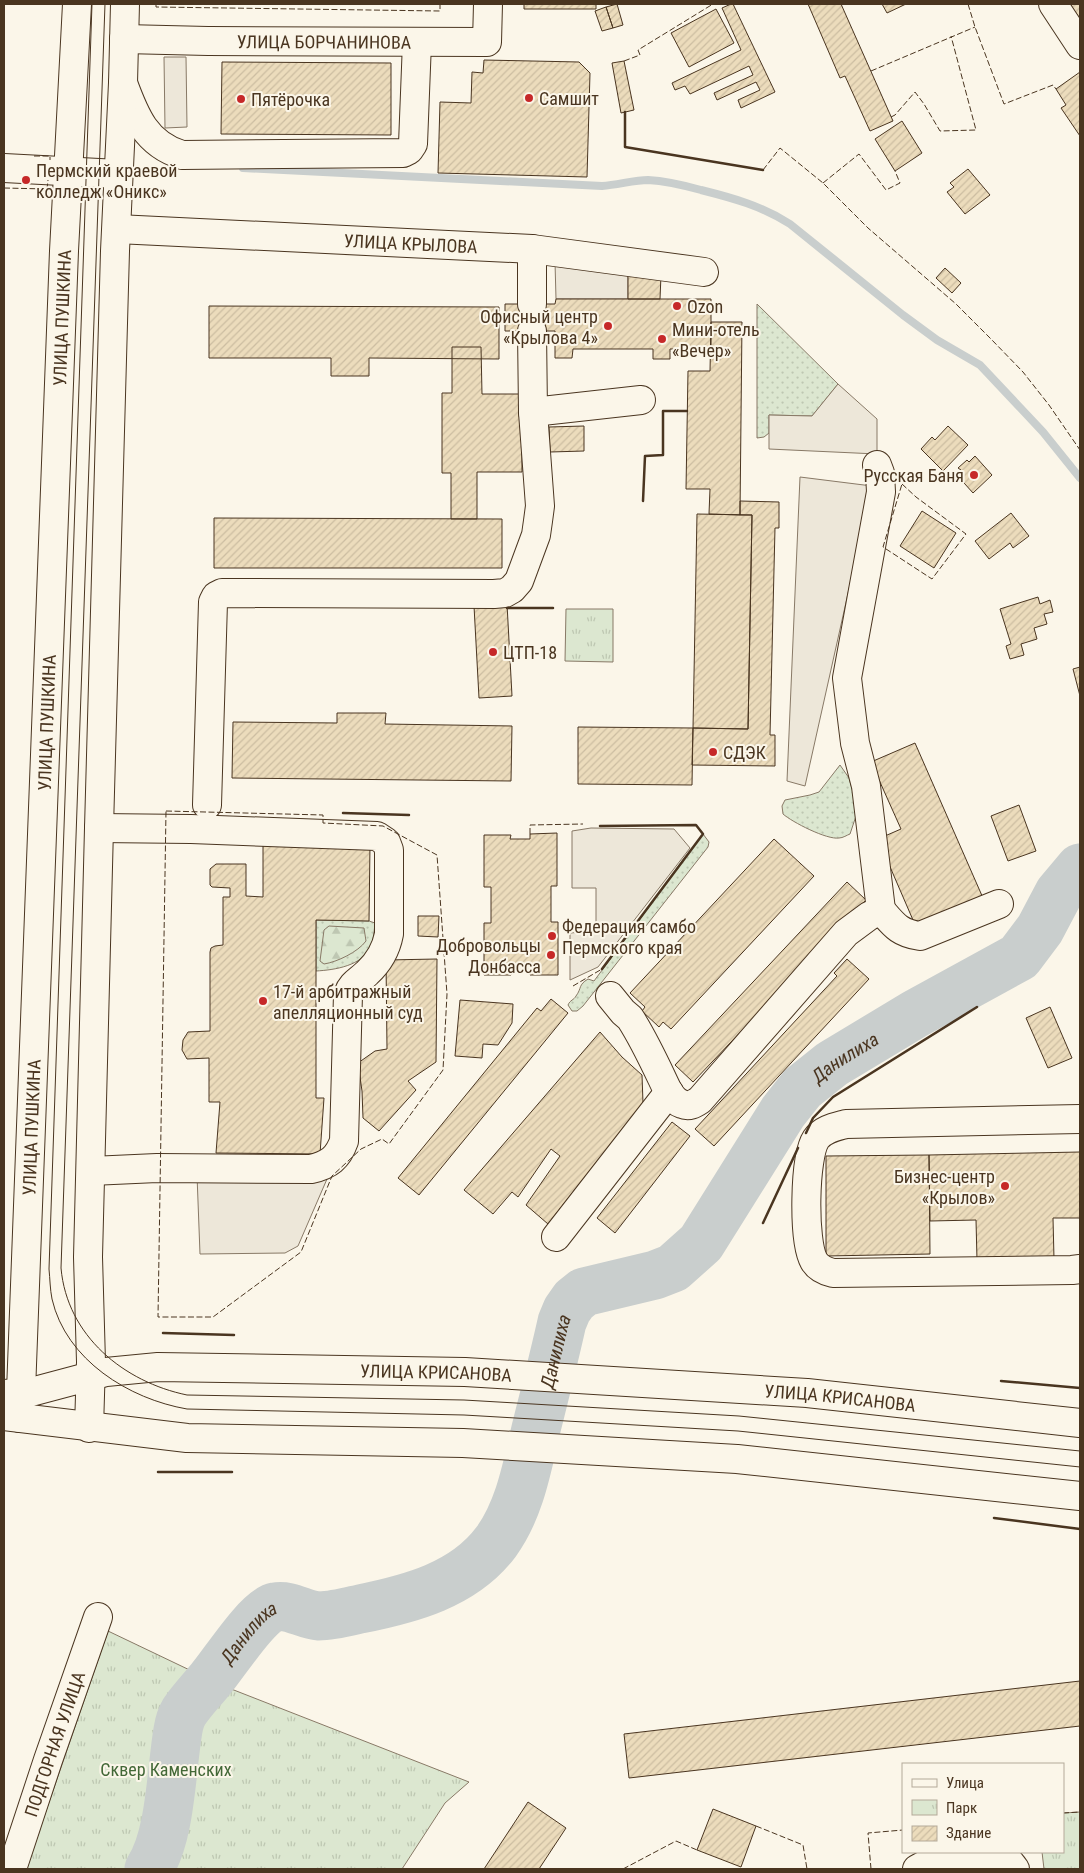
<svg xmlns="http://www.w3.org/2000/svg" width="1084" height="1873" font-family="'Roboto Condensed',sans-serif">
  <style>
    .grass { fill: url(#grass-dots); stroke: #887966 }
    .forest { fill: url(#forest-firs); stroke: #887966 }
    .park { fill: url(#park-tufts); stroke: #887966 }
    .parking { fill: #ede7d9; stroke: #887966 }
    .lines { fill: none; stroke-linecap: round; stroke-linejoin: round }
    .stream { stroke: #c9cecd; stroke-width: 8 }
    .river { stroke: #c9cecd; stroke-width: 49 }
    .building { fill: url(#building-hatch); stroke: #4a3520 }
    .minor-casing { stroke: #4a3520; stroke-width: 30 }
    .major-casing { stroke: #4a3520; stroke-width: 30 }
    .minor { stroke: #fbf6e9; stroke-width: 28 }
    .major { stroke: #fbf6e9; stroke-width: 28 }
    .tram { stroke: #4a3520; stroke-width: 1 }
    .fence { stroke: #4a3520; stroke-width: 1; stroke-dasharray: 6 2.5; stroke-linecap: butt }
    .wall { stroke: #4a3520; stroke-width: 2.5 }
    .poi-dot { fill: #c62828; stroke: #fbf6e9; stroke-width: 2 }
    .labels { text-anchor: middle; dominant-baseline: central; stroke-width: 4; stroke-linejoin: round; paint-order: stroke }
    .street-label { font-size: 18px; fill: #4a3520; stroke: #fbf6e9 }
    .poi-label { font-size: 18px; fill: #4a3520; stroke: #fbf6e9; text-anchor: start }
    .park-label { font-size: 18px; fill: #436837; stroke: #fbf6e9 }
    .water-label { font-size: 19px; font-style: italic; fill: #4a3520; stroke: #fbf6e9 }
  </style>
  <defs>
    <pattern id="grass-dots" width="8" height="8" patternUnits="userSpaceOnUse" patternTransform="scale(1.25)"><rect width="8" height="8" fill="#dce7d0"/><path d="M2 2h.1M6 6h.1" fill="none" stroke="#bec7b2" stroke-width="1.8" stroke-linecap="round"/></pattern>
    <pattern id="forest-firs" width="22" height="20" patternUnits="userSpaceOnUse" patternTransform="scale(1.25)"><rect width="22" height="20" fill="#dce7d0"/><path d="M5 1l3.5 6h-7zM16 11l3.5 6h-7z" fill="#bec7b2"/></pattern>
    <pattern id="park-tufts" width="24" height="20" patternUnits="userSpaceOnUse" patternTransform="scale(1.25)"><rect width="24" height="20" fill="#dce7d0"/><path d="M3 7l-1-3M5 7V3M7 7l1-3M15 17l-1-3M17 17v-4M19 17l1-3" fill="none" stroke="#bec7b2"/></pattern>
    <pattern id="building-hatch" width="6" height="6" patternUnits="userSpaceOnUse" patternTransform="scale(1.25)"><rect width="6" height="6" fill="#ecdcbc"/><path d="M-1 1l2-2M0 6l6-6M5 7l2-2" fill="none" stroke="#ccbda1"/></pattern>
  </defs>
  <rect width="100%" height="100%" fill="#fbf6e9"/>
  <path class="grass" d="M757 304 838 384 812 416 769 415V433L764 437 757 438Z
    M840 765 849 778 858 810 850 834C847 835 843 838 839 838 827 840 792 822 783 814L782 806 785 800 810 795 819 792Z
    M703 834 709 842 708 847 583 1006 577 1011H572L568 1005C570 1000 574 1000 576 996 582 988 578 985 588 979L594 981Z
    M316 920 369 921 375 923C374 931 374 939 371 946 363 966 334 970 316 971Z"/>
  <path class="forest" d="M329 926 364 928 366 941C358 952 337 962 324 964L320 961 324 930Z"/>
  <path class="park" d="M566 609H613V662L565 661Z
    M108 1631 221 1685 469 1782 445 1803 402 1869H26Z
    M1080 1812V1869H1044L1042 1852H1063V1813Z"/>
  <path class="parking" d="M164 57H186L187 127 165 128Z
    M555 262 628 267V299H556Z
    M838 384 877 419V454L769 449V415L812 416Z
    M800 477 872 486 805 786 787 781Z
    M591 828 674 829 690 848 598 967 570 980V933L596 931V888H572V831Z
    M197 1175 327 1179 298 1246 285 1253 200 1254Z"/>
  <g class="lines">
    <path class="stream" d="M243 168 602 186C618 185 634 180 648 180 666 181 683 185 701 190 733 198 762 206 790 224L903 315 937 340 980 365 1043 432 1080 478"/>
    <path class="river" id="s1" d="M149 1869C171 1835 171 1771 178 1730 179 1724 181 1717 184 1712 192 1700 201 1691 210 1680 223 1665 258 1610 275 1607 290 1604 304 1615 319 1616 332 1616 347 1612 360 1609 410 1599 464 1585 496 1542 520 1509 527 1467 536 1429 545 1393 554 1358 562 1322L567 1310 574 1300 584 1292 655 1275 673 1268 701 1243 783 1112 802 1088 832 1064 915 1014 1019 957 1040 929 1059 893 1080 868"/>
  </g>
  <path class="building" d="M524 4H596V9H524Z
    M617 4 623 25 613 28 606 7Z
    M731 4H733L775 92 741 108 738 100 760 90 756 82 717 100 714 93 753 75 749 66 690 94 685 86 675 90 672 83 741 50 722 8Z
    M808 4H841L893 121 870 131 845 76 840 78Z
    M882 4H906L887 13Z
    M1070 4H1080V19Z
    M606 7 613 28 602 31 595 11Z
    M716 9 734 43 689 67 671 33Z
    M484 60 579 62 590 73 587 177 438 173 440 102 471 103 472 72 483 73Z
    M624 61 634 110 621 113 612 63Z
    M222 62 391 63V135L221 134Z
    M1080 72V136L1061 108 1066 105 1056 89Z
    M902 121 922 153 895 171 875 139Z
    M968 169 990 195 965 214 947 192 954 187 950 183Z
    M945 268 961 283 952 293 936 278Z
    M628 275H661L660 299H628Z
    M556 299H711V349H670V359H653V349H573L572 358H555V331H505V304H555Z
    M209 306 499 307V359L369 358V376H331V358H209Z
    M711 322H742L740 515 709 514 710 489H686L688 371H710Z
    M452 347H481L482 394H522V472H477V519H451V473H442V393H452Z
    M584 426V451L550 452 549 427Z
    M948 426 968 445 943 471 921 449 932 437 935 440Z
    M975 456 992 475 973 493 956 474 961 470 958 468 967 460 969 462Z
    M740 501 779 502V528H775L770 735H775V766L692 765 693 728 748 729 752 515H740Z
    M922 511 956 533 934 568 900 546Z
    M1011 513 1029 536 1013 548 1010 543 989 559 975 541Z
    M697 514 752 515 748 729 693 728Z
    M214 518 502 519V568H214Z
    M1038 597 1040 604 1050 600 1053 612 1044 614 1047 624 1034 628 1037 639 1021 644 1024 655 1010 659 1006 646 1011 644 1000 609Z
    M507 604 512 696 479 698 474 606Z
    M1080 667V696L1073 669Z
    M337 713H386L385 724 512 726 511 781 232 778 233 722 337 723Z
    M578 727 693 728 692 785 578 784Z
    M915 743 983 898 916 927 878 839 901 829 871 762Z
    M1019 805 1036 851 1008 861 991 816Z
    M557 833V886H551V922H558V975H530V970H511V975H484V923H491V887H484V835H511L510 839H530V834Z
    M774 839 814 876 671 1029 663 1022 659 1027 642 1011 645 1007 630 993Z
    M263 845H370L369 921 316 920V1098H324L320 1154 216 1153 220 1102H209V1058L187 1059 182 1050 183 1040 188 1032 210 1031V952L211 948 215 946 223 945V897H230V888L212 887 210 885V869L216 864H246V896L263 897Z
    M847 882 866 900 693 1082 675 1065Z
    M418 916H439L438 937 418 936Z
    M437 959 436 1062 408 1081 416 1090 379 1131 363 1118 362 1091 358 1063 375 1051 387 1049 386 960Z
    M847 959 869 979 714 1146 695 1129 837 976 834 973Z
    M551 999 568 1013 419 1195 398 1178 537 1008 541 1011Z
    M460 1000 513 1004 512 1023 498 1045 483 1044 482 1058 455 1056Z
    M1050 1007 1072 1058 1048 1068 1026 1018Z
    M600 1032 622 1057 642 1075 643 1103 548 1224 526 1205 560 1156 551 1149 518 1197 512 1192 493 1214 464 1190Z
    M672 1122 690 1136 615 1233 597 1218Z
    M1080 1152V1218H1053L1054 1259 977 1260 976 1220 930 1221 929 1155Z
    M929 1155 930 1254 826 1256V1156Z
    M1080 1681V1726L629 1778 624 1734Z
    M528 1802 566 1828 539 1869H484Z
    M713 1809 756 1826 741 1867 697 1850Z"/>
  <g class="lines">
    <g class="minor-casing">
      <g id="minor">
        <path d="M1053 4 1080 45"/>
        <path id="s2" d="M124 39 208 41 487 42 488 4"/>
        <path d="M123 83C135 116 146 144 182 155L403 153 409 150 413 144 417 42"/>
        <path d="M4 168 118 174"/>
        <path id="s3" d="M117 229 532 249 704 272"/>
        <path d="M532 249V304"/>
        <path d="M533 412 641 400"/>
        <path d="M207 805 213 602 216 596 222 593 494 594 505 593 512 589 519 581 536 535 538 521 540 506 533 412 532 331"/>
        <path d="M881 910C894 925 899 933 920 936L999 904"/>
        <path d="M610 996 623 1012 630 1018C645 1041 656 1066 668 1091 671 1096 676 1102 682 1104 689 1107 694 1104 700 1100L846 933 869 916 881 910 866 786 855 743 847 678 881 492 880 473 877 465"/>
        <path d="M1080 1119 846 1124C835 1127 823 1129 816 1139 804 1157 803 1242 814 1261 818 1268 825 1271 833 1273L1072 1270 1080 1269"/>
        <path d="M91 1171 157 1168 311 1169C329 1165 338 1158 344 1141L348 994C352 983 359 981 367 973 379 962 386 950 389 934V850L386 842 377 836 191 829 99 828"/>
        <path d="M556 1237 669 1092"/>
        <path id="s4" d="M12 1869 48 1760 98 1617"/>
        <path d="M917 1869 928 1863 993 1854C1004 1856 1009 1860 1015 1869"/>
      </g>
    </g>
    <g class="major-casing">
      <g id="major">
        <path id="s5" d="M4 1394 31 1392 106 1372 158 1367 465 1372 807 1393 1080 1423"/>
        <path d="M4 1416 187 1438 463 1443 737 1459 1080 1496"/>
        <path id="s6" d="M20 1418 64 251 77 4"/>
        <path d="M89 1428 91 1362 88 1257 99 828 115 251 123 83 125 4"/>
      </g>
    </g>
    <use href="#minor" class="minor"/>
    <use href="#major" class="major"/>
    <path class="tram" d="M92 4 49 1269C50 1279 50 1289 52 1299 66 1360 129 1399 187 1409L464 1415 738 1431 1080 1467
      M105 4 61 1268C67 1336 124 1382 187 1395L464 1400 739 1416 1080 1451"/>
    <path class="fence" d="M156 4V7L440 11V4
      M968 4 975 27 1004 104 1053 85 1056 89
      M624 61 640 55 638 50 713 4
      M871 71 975 27
      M891 117 895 115 915 92 924 104 940 131 976 130 951 36
      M34 156H50V160
      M763 170 780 148 823 183 868 228 956 304 991 339 1023 372 1049 405 1080 450
      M823 183 859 154 886 190 900 183 895 171
      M4 188 47 189 48 180
      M902 484 916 497 966 534 932 579 883 547Z
      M166 811 323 815V823L383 826 437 855 447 994 443 1070 389 1144 382 1139 361 1149 332 1176 301 1252 213 1317H158Z
      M530 834V825L583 824
      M573 986 602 969 703 834 696 825 600 826
      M1063 1813 1080 1812
      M756 1826 803 1845 807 1869
      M623 1869 676 1841 697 1850 698 1848
      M871 1869 868 1833 903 1830"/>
    <path class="wall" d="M625 112V147L763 170
      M643 501 645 456 663 455V411H687
      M507 608H553
      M343 813 409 815
      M600 826 696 825 703 834 602 969
      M806 1133 813 1118 833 1097 977 1007
      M763 1223 798 1148
      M163 1333 234 1335
      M1001 1381 1080 1388
      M158 1472H232
      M994 1518 1080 1529"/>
  </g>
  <g class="poi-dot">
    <circle cx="529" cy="98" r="5"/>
    <circle cx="241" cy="99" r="5"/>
    <circle cx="26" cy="180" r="5"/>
    <circle cx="677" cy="306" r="5"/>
    <circle cx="608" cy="326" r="5"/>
    <circle cx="662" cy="339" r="5"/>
    <circle cx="974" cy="475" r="5"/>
    <circle cx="493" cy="652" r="5"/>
    <circle cx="713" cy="752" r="5"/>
    <circle cx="552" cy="936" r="5"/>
    <circle cx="551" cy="955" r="5"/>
    <circle cx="263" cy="1001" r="5"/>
    <circle cx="1005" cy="1186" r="5"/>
  </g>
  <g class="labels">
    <g class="street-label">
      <text stroke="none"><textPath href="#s2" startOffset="200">УЛИЦА БОРЧАНИНОВА</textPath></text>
      <text stroke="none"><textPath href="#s3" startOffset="294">УЛИЦА КРЫЛОВА</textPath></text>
      <text stroke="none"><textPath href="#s6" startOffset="1101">УЛИЦА ПУШКИНА</textPath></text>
      <text stroke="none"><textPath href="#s6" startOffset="696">УЛИЦА ПУШКИНА</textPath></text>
      <text stroke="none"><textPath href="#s6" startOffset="291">УЛИЦА ПУШКИНА</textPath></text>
      <text stroke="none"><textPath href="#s5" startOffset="435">УЛИЦА КРИСАНОВА</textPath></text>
      <text stroke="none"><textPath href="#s5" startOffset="840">УЛИЦА КРИСАНОВА</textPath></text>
      <text stroke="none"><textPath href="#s4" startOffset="132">ПОДГОРНАЯ УЛИЦА</textPath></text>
    </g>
    <g class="poi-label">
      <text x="539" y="98">Самшит</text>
      <text x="251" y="99">Пятёрочка</text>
      <text x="36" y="170">Пермский краевой<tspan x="36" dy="21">колледж «Оникс»</tspan></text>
      <text x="687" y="306">Ozon</text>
      <text x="598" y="316" text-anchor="end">Офисный центр<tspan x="598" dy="21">«Крылова 4»</tspan></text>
      <text x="672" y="329">Мини-отель<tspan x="672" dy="21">«Вечер»</tspan></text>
      <text x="964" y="475" text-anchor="end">Русская Баня</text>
      <text x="503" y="652">ЦТП-18</text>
      <text x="723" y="752">СДЭК</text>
      <text x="562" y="926">Федерация самбо<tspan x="562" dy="21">Пермского края</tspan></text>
      <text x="541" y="945" text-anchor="end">Добровольцы<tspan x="541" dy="21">Донбасса</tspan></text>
      <text x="273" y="991">17-й арбитражный<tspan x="273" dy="21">апелляционный суд</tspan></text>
      <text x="995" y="1176" text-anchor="end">Бизнес-центр<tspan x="995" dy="21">«Крылов»</tspan></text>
    </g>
    <g class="park-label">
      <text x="166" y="1769">Сквер Каменских</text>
    </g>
    <g class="water-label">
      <text stroke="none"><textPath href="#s1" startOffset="1181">Данилиха</textPath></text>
      <text stroke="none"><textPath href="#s1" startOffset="745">Данилиха</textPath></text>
      <text stroke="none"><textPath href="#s1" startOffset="265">Данилиха</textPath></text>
    </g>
  </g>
  <rect width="1084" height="1873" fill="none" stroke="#4a3520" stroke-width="10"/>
  <rect x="902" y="1763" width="162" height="90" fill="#fbf6e9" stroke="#b4a999"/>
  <rect x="912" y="1779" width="25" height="8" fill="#fbf6e9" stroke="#b4a999"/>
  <text x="946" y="1788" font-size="15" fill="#4a3520">Улица</text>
  <rect x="912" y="1800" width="25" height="15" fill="url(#park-tufts)" stroke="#b4a999"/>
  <text x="946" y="1813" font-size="15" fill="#4a3520">Парк</text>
  <rect x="912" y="1826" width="25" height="15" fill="url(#building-hatch)" stroke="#b4a999"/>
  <text x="946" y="1838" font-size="15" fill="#4a3520">Здание</text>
</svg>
